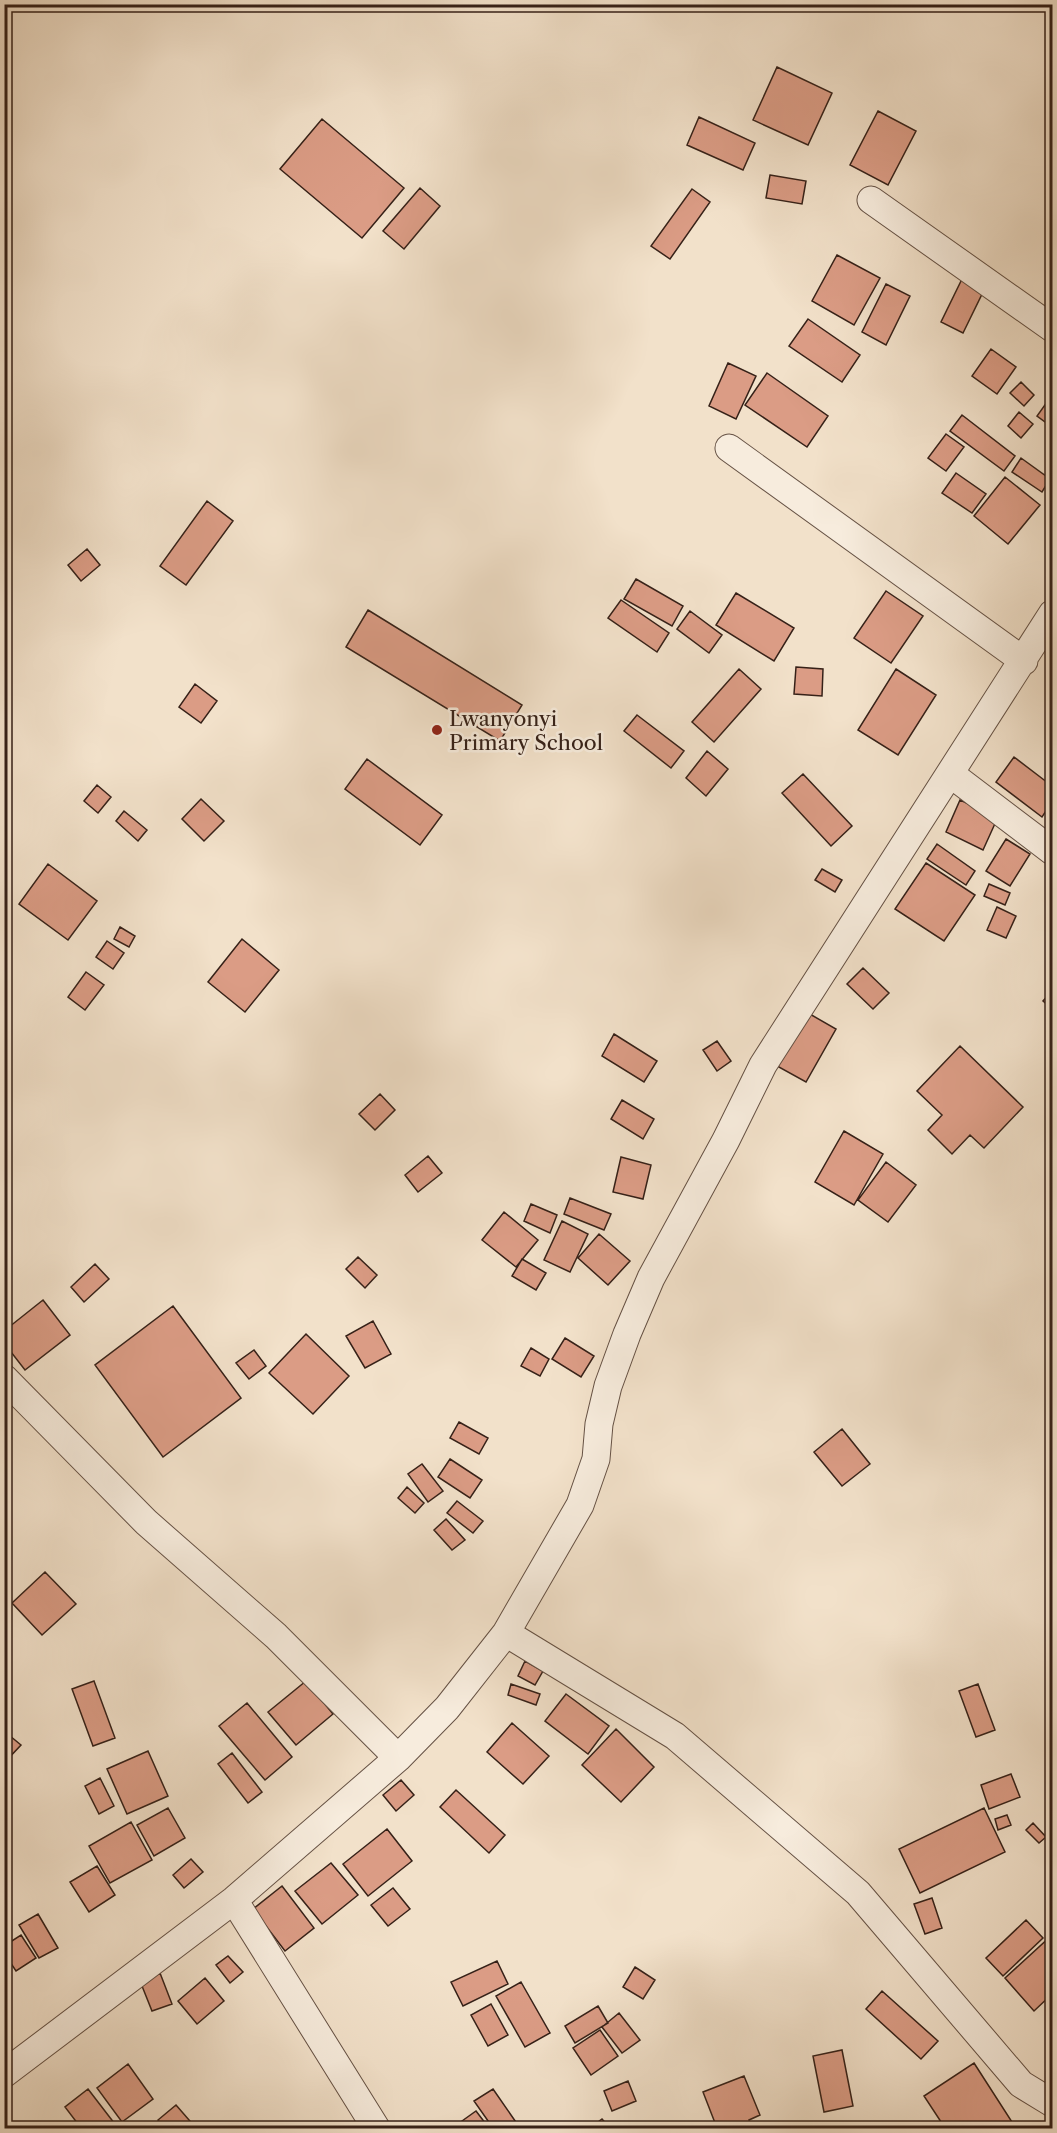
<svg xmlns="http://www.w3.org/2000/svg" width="1057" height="2133" font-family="'Libre Caslon Text',serif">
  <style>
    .building { fill: #db9c85; stroke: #362118; stroke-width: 1.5 }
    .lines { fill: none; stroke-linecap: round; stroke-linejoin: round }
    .street-casing { stroke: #655144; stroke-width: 29 }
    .street { stroke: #f7ecdd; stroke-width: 27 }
    .poi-dot { fill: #8f2418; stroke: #f7ecdd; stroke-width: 2 }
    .labels { text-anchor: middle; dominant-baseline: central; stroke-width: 5; stroke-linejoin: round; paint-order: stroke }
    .poi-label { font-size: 21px; fill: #362118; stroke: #f7ecdd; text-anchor: start }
  </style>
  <rect width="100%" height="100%" fill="#f2e1ca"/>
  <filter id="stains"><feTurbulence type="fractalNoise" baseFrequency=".00333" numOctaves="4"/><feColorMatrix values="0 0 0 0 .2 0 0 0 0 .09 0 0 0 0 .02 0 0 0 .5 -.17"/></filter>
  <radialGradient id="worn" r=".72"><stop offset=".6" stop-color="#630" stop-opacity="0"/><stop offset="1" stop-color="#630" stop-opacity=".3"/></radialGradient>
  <path class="building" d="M777 67 832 93 808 145 753 120Z
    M878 111 916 131 888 185 850 165Z
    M699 117 755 143 743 170 687 145Z
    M322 119 404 188 362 238 280 169Z
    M770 175 806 181 802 204 766 198Z
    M420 188 440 206 404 249 383 231Z
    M692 189 710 202 670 259 651 246Z
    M837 255 880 278 854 325 812 301Z
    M962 279 984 290 963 333 941 322Z
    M886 284 910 296 886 345 862 332Z
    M808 319 860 355 842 382 789 346Z
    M991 349 1016 367 997 394 972 376Z
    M728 363 756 376 736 419 709 406Z
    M767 373 828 416 807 447 745 405Z
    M1021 382 1034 395 1024 406 1010 393Z
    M1052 395V427L1037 416Z
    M1019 412 1033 424 1021 438 1008 426Z
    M962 415 1015 456 1004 471 950 431Z
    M946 434 964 447 946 471 928 458Z
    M1021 458 1050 479 1042 492 1012 472Z
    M956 473 986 494 972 513 942 493Z
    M1005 477 1040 505 1008 544 974 516Z
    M207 501 233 521 186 585 160 566Z
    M87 549 100 565 81 581 68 565Z
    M636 579 683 606 672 626 624 599Z
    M886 591 923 616 891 663 854 638Z
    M736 593 794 628 774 661 716 625Z
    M621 600 669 633 657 652 608 618Z
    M368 610 522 705 500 741 346 647Z
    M690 611 722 635 709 653 677 629Z
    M796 667 823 669 822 696 794 694Z
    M739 669 761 689 714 742 692 722Z
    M896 669 936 695 898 755 858 730Z
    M195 684 217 701 201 723 179 707Z
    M637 715 684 751 671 768 624 731Z
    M707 751 728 769 706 796 686 778Z
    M1014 757 1052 786V802L1042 817 996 782Z
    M367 759 442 815 420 845 345 789Z
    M803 774 852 826 831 846 782 793Z
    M97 785 111 797 98 813 84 801Z
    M201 799 224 821 204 841 182 819Z
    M960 800 998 817 983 850 946 832Z
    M124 811 147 830 138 841 116 821Z
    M1006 839 1030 854 1010 886 986 871Z
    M937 844 975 871 966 885 927 859Z
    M926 863 975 895 944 941 895 909Z
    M48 864 97 901 68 940 19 904Z
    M822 869 842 880 835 892 815 880Z
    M989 884 1010 893 1005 905 984 896Z
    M997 907 1016 916 1006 938 987 930Z
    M120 927 135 936 129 947 114 939Z
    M242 939 279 970 245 1012 208 982Z
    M107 941 124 953 113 969 96 957Z
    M863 968 889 993 873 1009 847 984Z
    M86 972 104 985 85 1010 68 997Z
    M1052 991V1009L1043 1001Z
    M808 1013 836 1029 806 1082 777 1066Z
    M614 1034 657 1061 644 1082 602 1056Z
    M717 1041 731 1061 717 1071 703 1050Z
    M960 1046 1023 1107 984 1148 970 1135 952 1154 928 1130 942 1115 917 1091Z
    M380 1094 395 1110 375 1130 359 1114Z
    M622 1100 654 1119 643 1139 611 1119Z
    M844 1131 883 1154 854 1205 815 1182Z
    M428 1156 442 1173 418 1192 405 1175Z
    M621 1157 651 1165 643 1199 613 1192Z
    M886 1162 916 1185 888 1222 858 1200Z
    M570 1198 611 1214 604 1230 564 1214Z
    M531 1204 557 1215 550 1233 524 1221Z
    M504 1212 538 1240 516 1267 482 1240Z
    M562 1221 588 1234 570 1272 544 1260Z
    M599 1234 630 1261 608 1285 578 1258Z
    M358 1257 377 1275 365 1288 346 1269Z
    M522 1259 546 1273 536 1290 512 1276Z
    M95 1264 109 1279 84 1302 71 1287Z
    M43 1300 70 1335 25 1370 4 1343V1331Z
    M173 1306 241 1398 163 1457 95 1365Z
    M373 1321 391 1354 365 1368 346 1336Z
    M306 1334 349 1376 313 1414 269 1373Z
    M565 1338 594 1356 581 1377 552 1359Z
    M531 1348 549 1359 540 1376 521 1366Z
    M254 1350 266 1366 249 1379 236 1363Z
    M459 1422 488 1438 479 1454 450 1438Z
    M842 1429 870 1464 842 1486 814 1452Z
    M450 1459 482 1480 470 1498 438 1477Z
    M422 1464 443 1491 428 1502 408 1474Z
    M407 1487 424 1503 415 1513 398 1498Z
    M457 1501 483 1521 473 1533 447 1513Z
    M446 1519 465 1540 452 1550 434 1530Z
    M45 1572 76 1604 42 1635 12 1603Z
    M525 1661 543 1671 535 1685 518 1676Z
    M94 1681 115 1738 93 1746 72 1689Z
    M306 1681 333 1714 296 1745 268 1712Z
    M511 1684 540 1694 536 1705 508 1695Z
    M978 1684 995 1730 976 1737 959 1691Z
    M566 1694 609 1726 588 1754 545 1721Z
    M247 1703 292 1757 265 1780 219 1726Z
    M512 1723 549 1756 523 1784 487 1752Z
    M616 1729 654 1767 621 1802 582 1765Z
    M4 1731 21 1745 4 1763Z
    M148 1751 168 1796 127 1814 107 1769Z
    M232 1753 262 1792 248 1803 218 1764Z
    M1011 1774 1020 1797 989 1809 981 1785Z
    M100 1778 114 1806 99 1814 85 1786Z
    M401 1780 414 1795 396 1811 383 1795Z
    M456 1790 505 1835 489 1853 440 1807Z
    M168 1808 185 1838 154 1856 137 1825Z
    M984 1808 1005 1852 920 1893 899 1849Z
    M1007 1815 1011 1825 998 1830 995 1819Z
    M131 1822 152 1860 110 1883 89 1846Z
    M1033 1823 1046 1837 1039 1843 1026 1830Z
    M387 1829 412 1861 368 1896 343 1864Z
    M191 1859 203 1872 184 1888 173 1875Z
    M331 1863 358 1895 322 1924 295 1891Z
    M97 1866 115 1895 89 1912 70 1882Z
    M282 1886 314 1928 285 1951 253 1909Z
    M393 1888 410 1909 388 1926 371 1905Z
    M932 1898 942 1928 925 1934 914 1904Z
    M38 1914 58 1948 39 1958 19 1925Z
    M1026 1920 1043 1938 1003 1976 986 1958Z
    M21 1935 36 1958 16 1971 4 1953V1946Z
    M1051 1936 1052 1994 1034 2011 1005 1978Z
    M228 1956 243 1972 230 1983 216 1965Z
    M497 1961 508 1984 463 2006 451 1982Z
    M635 1967 655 1980 643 1999 623 1987Z
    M160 1973 172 2004 152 2011 140 1981Z
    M205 1978 224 2001 197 2024 178 2001Z
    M521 1982 550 2033 525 2047 496 1996Z
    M882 1991 938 2041 921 2059 866 2009Z
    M491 2004 508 2035 488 2046 471 2015Z
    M598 2006 608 2023 575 2043 565 2026Z
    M619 2013 640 2040 622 2053 602 2027Z
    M600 2030 618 2056 591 2075 573 2048Z
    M842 2050 853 2106 824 2112 813 2056Z
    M974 2063 1012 2122 1002 2128H945L924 2096Z
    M128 2064 153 2099 122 2122 97 2088Z
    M744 2076 760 2115 749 2120 752 2128H717L703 2092Z
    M628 2081 636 2101 612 2111 604 2091Z
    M88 2089 118 2128H81L65 2107Z
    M493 2089 520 2128H493L474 2101Z
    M176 2105 196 2128H165L158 2120Z
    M476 2111 489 2128H457L455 2126Z
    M602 2119 610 2128H590Z
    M45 2122 48 2128H34Z"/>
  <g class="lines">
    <g class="street-casing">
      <path id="street" d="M871 200 1052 328
        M729 448 1024 661
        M952 775 1052 851
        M4 1378 146 1522 276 1636 398 1758
        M506 1633 675 1736 858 1893 1021 2084 1052 2103
        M234 1900 376 2128
        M4 2074 234 1900 398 1758 447 1708 506 1633 580 1505 596 1459 599 1424 608 1386 627 1334 651 1278 726 1140 763 1065 1052 614"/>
    </g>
    <use href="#street" class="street"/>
  </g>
  <circle class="poi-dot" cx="437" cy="730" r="6"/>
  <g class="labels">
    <g class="poi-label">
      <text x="449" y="718">Lwanyonyi<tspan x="449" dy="24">Primary School</tspan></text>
    </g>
  </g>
  <rect width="1057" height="2133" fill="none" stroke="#f2e1ca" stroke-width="24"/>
  <rect x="6" y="6" width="1045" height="2121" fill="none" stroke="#362118" stroke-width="3"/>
  <rect x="12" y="12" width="1033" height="2109" fill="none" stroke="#362118" stroke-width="1.5"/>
  <rect width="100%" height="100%" filter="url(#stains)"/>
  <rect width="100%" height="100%" fill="url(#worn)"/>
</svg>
